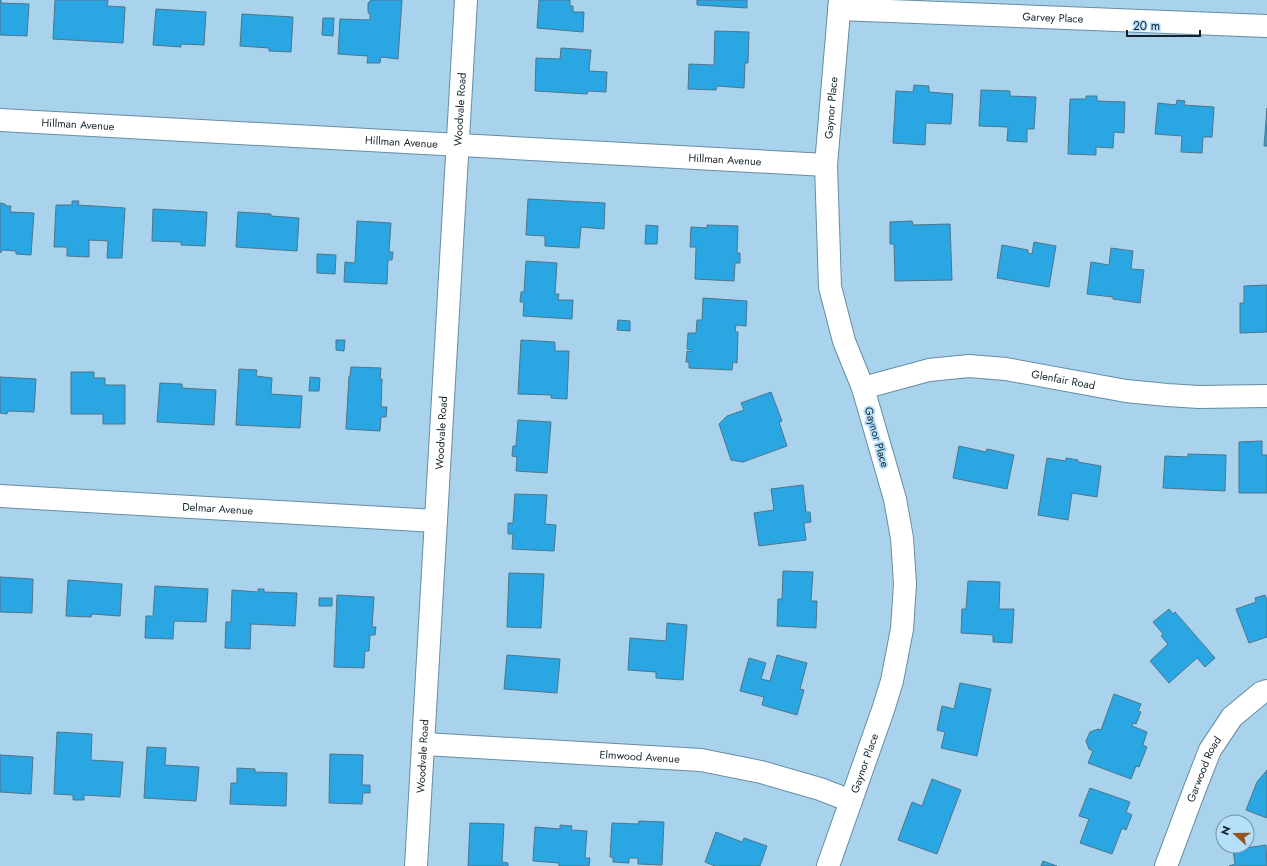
<svg xmlns="http://www.w3.org/2000/svg" width="1267" height="866" font-family="Jost,sans-serif">
  <style>
    .building { fill: #2aa6e2; stroke: #4e758c }
    .lines { fill: none; stroke-linecap: round; stroke-linejoin: round }
    .minor-casing { stroke: #668da5; stroke-width: 24 }
    .minor { stroke: #fff; stroke-width: 22 }
    .labels { text-anchor: middle; dominant-baseline: central; stroke-width: 4; stroke-linejoin: round; paint-order: stroke }
    .street-label { font-size: 11px; fill: #13232c; stroke: #b6dff9 }
  </style>
  <rect width="100%" height="100%" fill="#a9d2ec"/>
  <path class="building" d="M0 0H1V3L29 4 27 36 0 35Z
    M55 0H108L107 6 125 7 123 43 53 39Z
    M371 0H402L398 59 381 57 380 63H367L368 56 338 54 340 19 370 20V15L368 12V3Z
    M539 0H570V6H573V12H584L583 32 537 28Z
    M697 0H747V8L697 5Z
    M156 9 206 12 204 45 181 44V47L153 45Z
    M242 14 293 17 291 52 269 51V48L240 46Z
    M323 18H334L333 36 322 35Z
    M715 31 749 32 748 63H745L744 88 717 86 716 90 688 89 689 64 714 65Z
    M561 48 591 50 589 71 607 72 606 92 588 91 587 94 535 91 536 58 560 59Z
    M914 85 929 86V92L953 94 951 124 926 123 925 145 893 143 896 91 913 92Z
    M981 90 1010 91V96L1036 97 1034 129H1027V142L1007 141 1008 127 979 126Z
    M1086 96H1097V101L1125 102 1124 133 1114 132 1113 148 1096 147V155L1068 154 1070 99H1086Z
    M1177 100 1185 101 1184 105 1214 107 1212 137H1203L1202 153 1181 152 1182 136 1155 134 1158 103 1176 105Z
    M1267 108V146H1264Z
    M528 199 605 203 604 229 581 227 579 248 545 246V236L526 235Z
    M72 201H79L78 205 125 208 122 258H107L108 241 89 240V257L67 256V247H54L56 205H72Z
    M0 203 5 204 7 206H11L10 212 34 213 31 255 16 254V251L3 250 0 253Z
    M153 209 207 212 205 246 181 245V242L152 241Z
    M238 212 271 214V216L299 218 297 251 236 247Z
    M357 221 391 223 389 252H393L392 260H388L387 284 344 282 345 262 355 263Z
    M912 221 913 225 950 224 952 280 895 281 894 244H890V222Z
    M646 225 658 226 657 244H645Z
    M707 225 738 226 737 253H740V263H735L734 281 695 279 696 247H690L691 227 707 228Z
    M1034 242 1056 246 1049 287 997 278 1002 245 1028 250V253L1032 254Z
    M1111 248 1133 251 1131 269 1144 270 1140 303 1113 299V297L1087 294 1091 262 1109 265Z
    M317 254 336 255 335 274 317 273Z
    M526 261 557 263 555 294H559L558 300H573L572 319 523 316 524 302H520L521 292H524Z
    M1267 285V332L1240 333V303H1244V286Z
    M703 298 747 301 746 326 736 325 735 332H738L737 363 733 362 732 370 689 368V362H686L687 351 691 352V350L687 349 688 333H696L697 320H702Z
    M618 320 630 321V331L617 330Z
    M336 340H345L344 351 336 350Z
    M521 340 555 342V351H569L567 399 551 398V395L518 394Z
    M351 367 381 368 380 379H382L381 407H387L386 417H381L380 431 346 429 349 376H350Z
    M239 369 257 370 256 376 272 378 271 394 302 396 300 428 236 425Z
    M71 372H94V378H105V385H125V424H103V414H71Z
    M0 377 36 379 34 412 8 411 7 414 0 413Z
    M310 377 320 378 319 391H309Z
    M160 383 182 384V388L216 390 214 425 157 422Z
    M771 392 782 421 779 422 787 446 743 462 731 460 719 424 727 416 744 410 741 403Z
    M518 420 551 422 547 473 516 471 517 457 512 456 513 446H516Z
    M1262 441V455H1267V493H1239V442Z
    M959 446 986 452 987 449 1014 455 1007 489 953 478Z
    M1188 454 1226 455 1225 491 1163 488 1165 456 1188 457Z
    M1047 458 1066 461V458L1078 460V462L1101 466 1097 497 1072 493 1068 520 1038 515Z
    M803 485 806 512H810L811 522 804 523 806 540 759 546 754 513 774 510 771 489Z
    M515 494 547 495 545 524 556 525 554 551 512 549 513 534H508V523H513Z
    M783 571 813 572 811 601H817L816 628 777 626 778 599H782Z
    M509 573 544 574 541 628 507 627Z
    M0 577 33 579 32 613 0 612Z
    M68 580 122 584 120 616 92 614 91 617 66 616Z
    M968 581 1000 582 999 609H1014L1012 643 993 642V635L961 633 962 609H966Z
    M155 586 208 589 206 622 174 621 173 639 145 638 146 616H153Z
    M258 589H264V592L297 593 295 626 251 624 250 649 225 648 226 622H231L232 590 258 592Z
    M337 595 374 597 372 627H376L375 635H370L369 651H365L364 668 334 667Z
    M1265 595 1266 598H1267V637L1249 643 1236 609 1256 602 1255 598Z
    M319 598H332V606H319Z
    M1169 609 1173 614 1175 612 1215 658 1205 667 1197 658 1169 683 1150 661 1168 644 1161 636 1163 634 1153 622Z
    M667 623 687 625 683 680 656 678V672L628 670 630 638 666 641Z
    M507 655 560 659 557 693 504 689Z
    M777 655 807 663 800 689 804 690 797 715 762 705 764 697 740 691 749 658 766 663 761 679 770 681Z
    M960 683 991 689 977 756 941 748 945 732 937 730 942 706 954 709Z
    M1114 694 1141 704 1138 711 1141 712 1136 724 1133 723 1132 726 1147 732 1143 745 1147 747 1139 767 1136 766 1131 779 1088 763 1093 751 1089 749 1086 741 1090 732 1098 729 1101 730Z
    M57 732 92 734 91 760 123 762 120 797 84 795V800H73V795L54 794Z
    M147 747 166 748 165 765 199 767 196 801 144 798Z
    M330 754 363 755 362 785H370V793H363L362 804 329 803Z
    M0 755 33 757 31 794 0 792Z
    M237 768 255 769V772L287 773 286 806 230 804 231 783H237Z
    M1267 770V818L1246 810 1257 782Z
    M932 779 961 790 937 854 898 840 912 802 922 806Z
    M1090 788 1130 802 1126 812 1132 815 1126 830 1122 828 1112 854 1080 843 1089 819 1079 816Z
    M639 821 664 822 662 865 638 864V858H629V863L613 862V857H610L612 823 638 824Z
    M470 823 504 824 502 862 508 863V866H468Z
    M560 825 572 826 571 830 587 831 585 858H590L589 866H559V863L533 861 535 827 560 829Z
    M716 832 742 842 744 838 767 846 760 866H715L705 862Z
    M1266 845 1267 866H1229L1235 864 1233 850Z
    M1043 861 1057 866H1041Z"/>
  <g class="lines">
    <g class="minor-casing">
      <g id="minor">
        <path id="s1" d="M839 9 1267 26"/>
        <path id="s2" d="M0 120 826 165"/>
        <path id="s3" d="M863 388 929 370 969 366 1006 369 1126 391 1167 395 1199 397 1267 396"/>
        <path id="s4" d="M0 496 436 521"/>
        <path id="s5" d="M424 744 701 760 761 772 820 789 851 801"/>
        <path id="s6" d="M416 866 466 0"/>
        <path id="s7" d="M828 866 883 710 892 681 902 629 905 584 902 538 895 499 863 388 844 341 830 287 826 165 840 0"/>
        <path id="s8" d="M1166 866 1194 791 1210 750 1232 717 1261 693 1267 691"/>
      </g>
    </g>
    <use href="#minor" class="minor"/>
  </g>
  <g class="labels">
    <g class="street-label">
      <text stroke="none"><textPath href="#s1" startOffset="214">Garvey Place</textPath></text>
      <text stroke="none"><textPath href="#s7" startOffset="781">Gaynor Place</textPath></text>
      <text stroke="none"><textPath href="#s6" startOffset="758">Woodvale Road</textPath></text>
      <text stroke="none"><textPath href="#s2" startOffset="78">Hillman Avenue</textPath></text>
      <text stroke="none"><textPath href="#s2" startOffset="402">Hillman Avenue</textPath></text>
      <text stroke="none"><textPath href="#s2" startOffset="726">Hillman Avenue</textPath></text>
      <text stroke="none"><textPath href="#s3" startOffset="204">Glenfair Road</textPath></text>
      <text stroke="none"><textPath href="#s6" startOffset="434">Woodvale Road</textPath></text>
      <text transform="translate(877 437) rotate(74)">Gaynor Place</text>
      <text stroke="none"><textPath href="#s4" startOffset="218">Delmar Avenue</textPath></text>
      <text stroke="none"><textPath href="#s6" startOffset="110">Woodvale Road</textPath></text>
      <text stroke="none"><textPath href="#s5" startOffset="216">Elmwood Avenue</textPath></text>
      <text stroke="none"><textPath href="#s7" startOffset="109">Gaynor Place</textPath></text>
      <text stroke="none"><textPath href="#s8" startOffset="104">Garwood Road</textPath></text>
    </g>
  </g>
  <g transform="translate(1235 834) rotate(291)"><circle r="19" fill="#b6dff9" stroke="#7594a7"/>
  <path d="M0-3L7 15L0 10L-7 15Z" fill="#955420"/>
  <text y="-6" font-size="11" font-weight="bold" text-anchor="middle" fill="#13232c">N</text>
  </g>
  <path d="M1127 30v6h73v-6" fill="none" stroke="#13232c" stroke-width="2"/>
  <text x="1133" y="30" font-size="12" fill="#13232c" stroke="#b6dff9" stroke-width="3" paint-order="stroke">20 m</text>
</svg>
